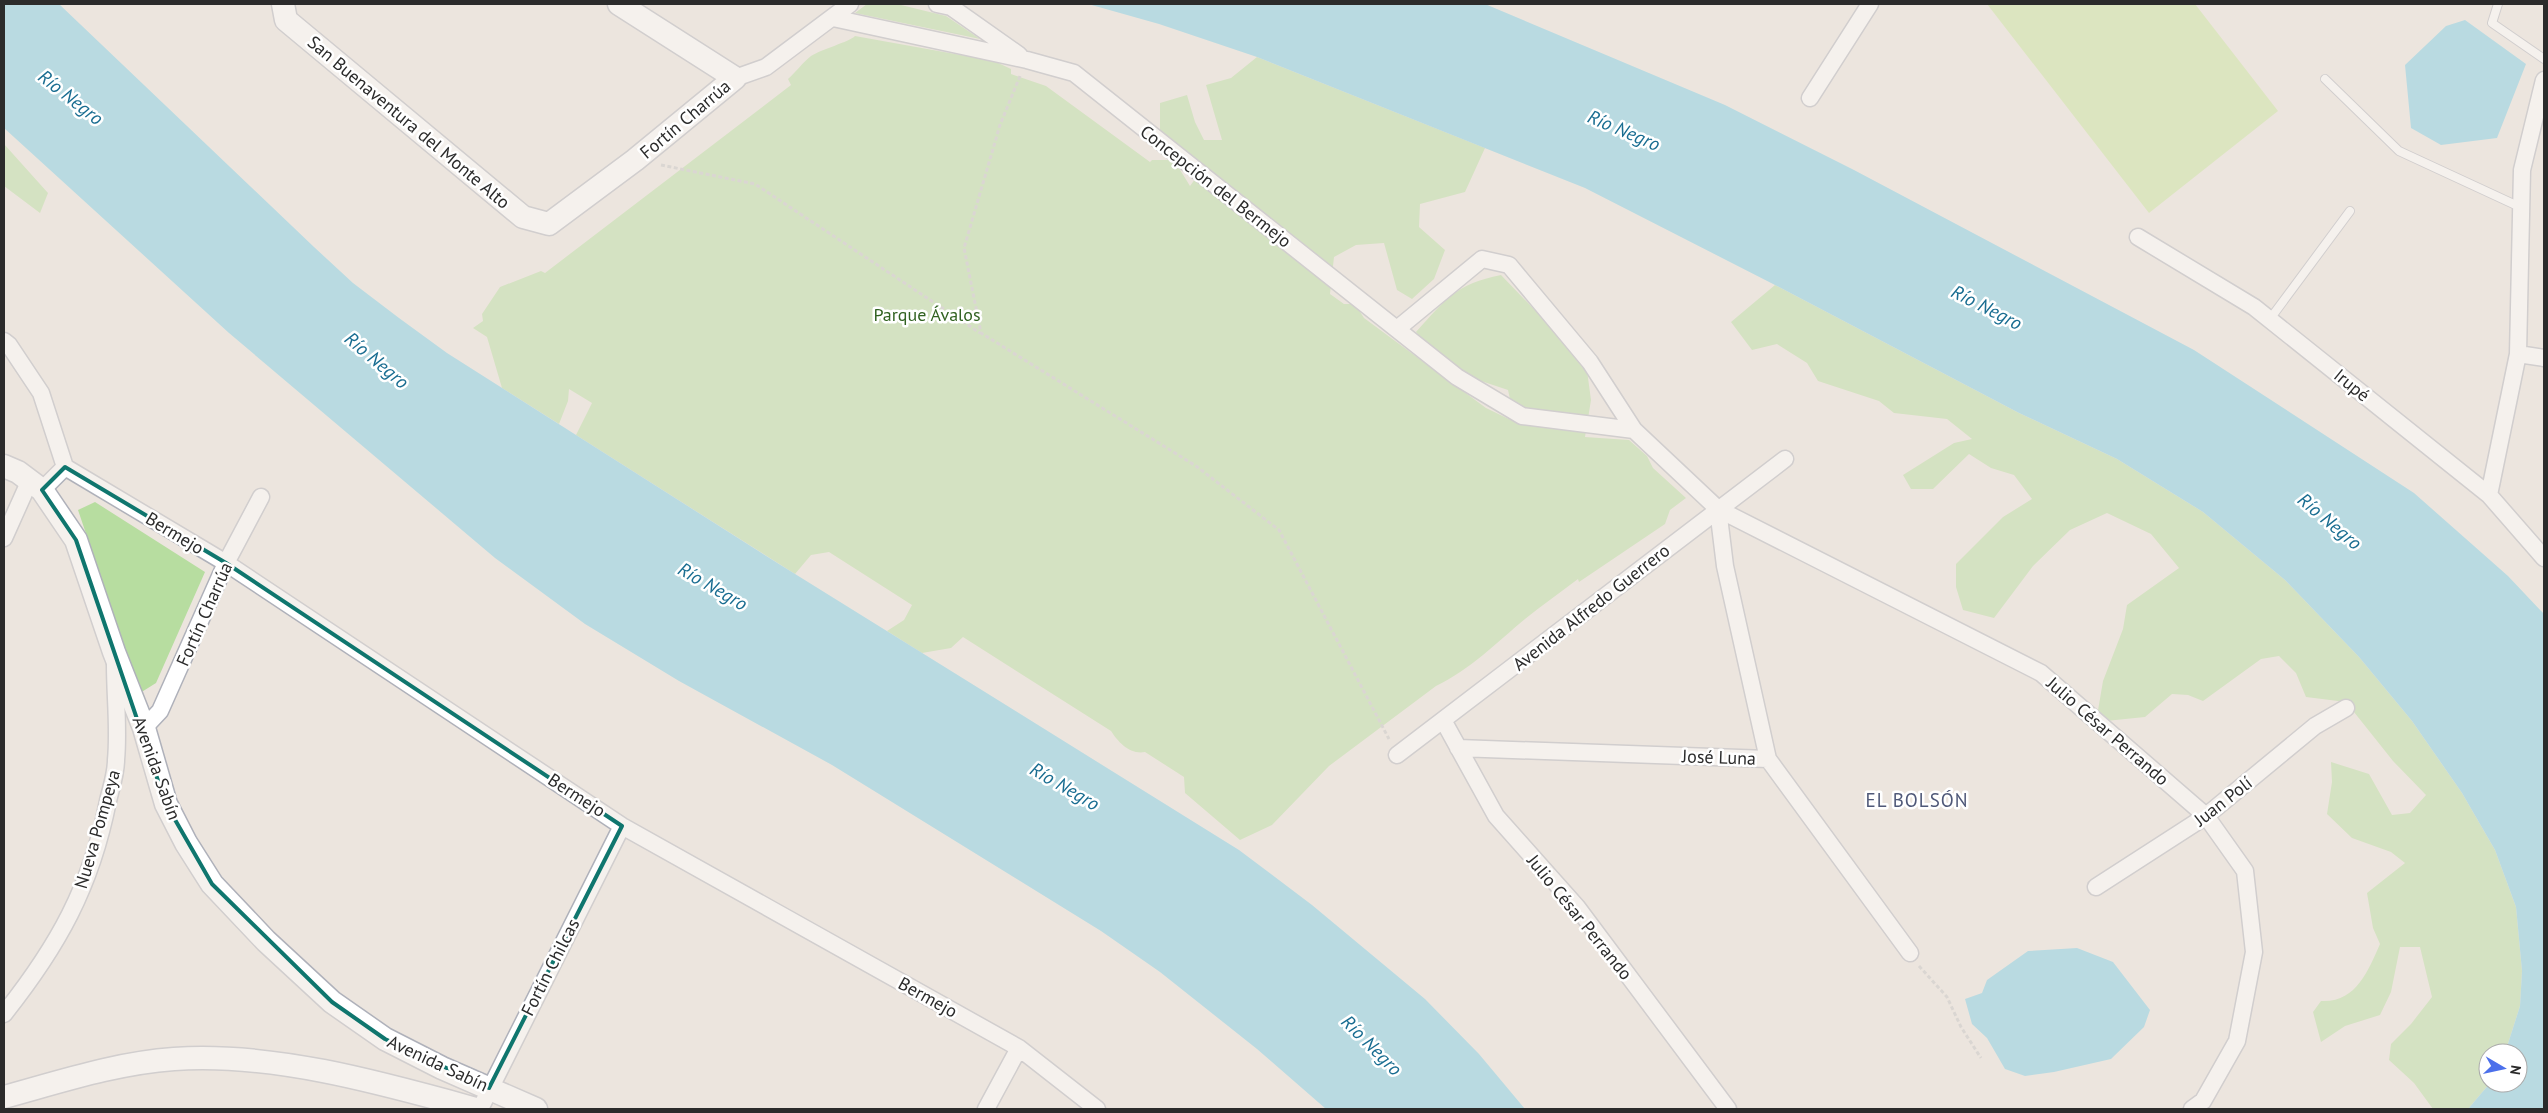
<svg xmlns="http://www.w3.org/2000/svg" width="2548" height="1113" font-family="'PT Sans',sans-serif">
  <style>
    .green { fill: #b7dda0 }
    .pitch { fill: #c8e49c }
    .water { fill: #7bcde5 }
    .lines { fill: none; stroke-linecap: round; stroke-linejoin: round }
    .lane-casing { stroke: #afb1ba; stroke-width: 10 }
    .street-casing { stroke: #afb1ba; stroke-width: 19 }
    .secondary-casing { stroke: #afb1ba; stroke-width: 25 }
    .path { stroke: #c4c4c4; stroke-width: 3; stroke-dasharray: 4 2.5; stroke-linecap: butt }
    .lane { stroke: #fff; stroke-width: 8 }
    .street { stroke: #fff; stroke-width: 16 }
    .secondary { stroke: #fff; stroke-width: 22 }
    .marked { fill: none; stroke: #0f766e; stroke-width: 4; stroke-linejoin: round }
    .labels { text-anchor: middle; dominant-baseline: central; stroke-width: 5; stroke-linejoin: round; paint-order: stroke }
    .street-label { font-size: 18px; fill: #2b2b2b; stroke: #fff }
    .park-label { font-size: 18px; fill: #316221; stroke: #fff }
    .water-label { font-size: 19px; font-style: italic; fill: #196d91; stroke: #fff }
    .neighbourhood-label { font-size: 19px; letter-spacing: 1px; fill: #4f5878; stroke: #fff }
  </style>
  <rect width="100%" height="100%" fill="#ece5de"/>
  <path class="green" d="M867 4H897L946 16 980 39 855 13Z
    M855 36 994 61 1011 69V74L1046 86 1150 162 1152 160H1174L1190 186 1198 175 1160 134V103L1187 95 1195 122 1204 140H1222L1206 85 1231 78 1257 57 1485 148 1465 192 1420 204 1419 227 1445 250 1434 279 1412 299 1397 290 1384 243 1356 245 1334 257 1330 294 1344 304H1355L1364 318 1486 408 1515 422 1508 390 1475 379 1438 360 1416 332C1446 299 1456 284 1501 275L1586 363 1591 400 1585 437 1629 440 1647 456 1653 468 1686 498 1670 510 1665 524 1579 582 1578 579C1561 592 1542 605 1525 619 1496 643 1471 669 1436 686L1329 766 1272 825 1240 840 1185 793 1184 777 1145 752C1130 755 1118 742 1111 731L963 637 951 648 922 653 887 631 904 620 912 605 829 552 811 555 795 574 576 435 592 403 569 389 568 401 559 424 502 388 487 337 473 328 483 321 482 314 500 287 541 271 545 273 791 85 788 79C796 72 803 62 811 56 822 49 849 42 855 36Z
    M4 144 48 193 40 213 4 186Z
    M1775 285 2019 413 2117 459 2203 512 2285 580 2359 657 2412 721 2462 793 2495 850 2516 907 2522 971 2520 1006 2505 1053H2488V1083H2490L2468 1109H2433L2414 1083 2389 1060 2391 1044 2411 1024 2432 997 2420 947H2400L2391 992 2380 1015 2345 1026 2321 1042 2313 1012 2321 1001C2356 1003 2368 971 2380 944L2373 928 2367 893 2405 863 2391 852 2352 838 2327 814 2332 782 2331 762 2369 774 2392 815 2410 813 2426 795 2393 761 2346 702 2306 697 2296 673 2279 656 2261 659 2203 701 2188 695 2172 694 2145 717 2096 722 2103 681 2123 629 2127 605 2179 568 2151 534 2107 513 2070 530 2033 566 1994 618 1963 610 1956 587V564L2003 517 2032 499 2014 475 1991 468 1969 454 1933 489H1911L1903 475 1954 443 1972 439 1947 419 1894 413 1879 401 1818 381 1807 363 1777 344 1752 350 1731 322Z
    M95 502 205 572 156 683 140 693 78 510Z"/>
  <path class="pitch" d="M1987 4H2195L2278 111 2149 213Z"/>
  <path class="water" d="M4 4H59L314 247 353 283 399 318 447 353 779 564 1239 850 1312 905 1425 999 1479 1054 1525 1109H1326L1257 1049 1160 972 1101 931 832 765 679 681 585 624 495 558 229 333 4 128Z
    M1088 4H1485L1725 105 1854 170 2194 350 2414 493 2508 576 2544 614V1109H2468L2490 1083H2518V1053H2505L2520 1006 2522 971 2516 907 2495 850 2462 793 2412 721 2359 657 2285 580 2203 512 2117 459 2019 413 1775 285 1585 188 1257 57 1159 24Z
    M2465 20 2526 64 2497 138 2441 145 2411 128 2405 65 2446 26Z
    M2077 948 2113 962 2150 1010 2144 1027 2111 1059 2054 1072 2025 1076 2005 1069 1987 1038 1972 1024 1965 999 1982 993 1987 980 2028 951Z"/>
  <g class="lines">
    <g class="lane-casing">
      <path id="lane" d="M2498 4 2492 23 2544 59
        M2325 79 2399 151 2520 207
        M2270 319 2350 211"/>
    </g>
    <g class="street-casing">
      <path id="street" d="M937 4 951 7 1019 55
        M833 18 1027 60 1074 73 1457 377 1522 416 1634 430 1718 509 2041 673 2206 816 2245 871 2254 952 2237 1041 2203 1101 2192 1109
        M735 78 766 67 850 4
        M1810 98 1870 4
        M2138 237 2254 307 2489 495 2544 558
        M1397 329 1482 259 1509 265 1590 362 1634 430
        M4 341 9 345 41 393 65 467 42 490
        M2518 354 2544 358
        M65 467 226 563 622 826 1019 1048 1097 1109
        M2489 495 2518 354 2522 170 2544 80
        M1718 509 1725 566 1768 759 1910 953
        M4 538 30 480
        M1443 720 1496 816 1577 907 1728 1109
        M144 728 160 711 226 563 261 497
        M1458 748 1768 759
        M1397 755 1785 459
        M2096 887 2206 816 2315 726 2346 708
        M4 1014C58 946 91 887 108 801 111 788 116 774 116 760 119 729 115 696 115 665
        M480 1109 622 826
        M986 1109 1019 1048"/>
    </g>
    <g class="secondary-casing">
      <path id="secondary" d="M283 4 286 20 523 217 549 224 635 160 735 78 619 4
        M4 466 18 472 42 490 76 540 114 652 144 728 166 804 186 843 212 884 266 941 332 1002 385 1039 442 1068 536 1109
        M4 1097C59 1082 116 1063 174 1059 272 1052 382 1083 476 1109"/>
    </g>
    <path class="path" d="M1020 76 1000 125 964 248 981 333 1196 466 1279 530 1389 739
      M661 165 755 184 980 333
      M1919 966 1947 997 1961 1027 1981 1058"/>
    <use href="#lane" class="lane"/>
    <use href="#street" class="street"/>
    <use href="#secondary" class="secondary"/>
  </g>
  <path d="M0 0H2548V1113H0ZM65 467 226 563 622 826 489 1088 385 1039 332 1002 212 884 166 804 76 540 42 490Z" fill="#ece5de" fill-opacity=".55" fill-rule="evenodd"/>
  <path class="marked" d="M65 467 226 563 622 826 489 1088 385 1039 332 1002 212 884 166 804 76 540 42 490Z"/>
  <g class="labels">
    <g class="street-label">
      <text transform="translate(685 119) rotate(-40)">Fortín Charrúa</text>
      <text transform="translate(409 122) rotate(40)">San Buenaventura del Monte Alto</text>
      <text transform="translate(1216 186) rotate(38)">Concepción del Bermejo</text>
      <text transform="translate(2352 385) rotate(39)">Irupé</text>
      <text transform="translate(175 533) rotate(31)">Bermejo</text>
      <text transform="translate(1591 607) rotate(-38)">Avenida Alfredo Guerrero</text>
      <text transform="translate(204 614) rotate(-66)">Fortín Charrúa</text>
      <text transform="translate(2108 731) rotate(41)">Julio César Perrando</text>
      <text transform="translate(1719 757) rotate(2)">José Luna</text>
      <text transform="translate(157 768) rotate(70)">Avenida Sabín</text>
      <text transform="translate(577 795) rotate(33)">Bermejo</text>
      <text transform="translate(2223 801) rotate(-38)">Juan Polí</text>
      <text transform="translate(97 829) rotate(-74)">Nueva Pompeya</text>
      <text transform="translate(1580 917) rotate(51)">Julio César Perrando</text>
      <text transform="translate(550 967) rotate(-63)">Fortín Chilcas</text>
      <text transform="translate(928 997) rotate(29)">Bermejo</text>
      <text transform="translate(438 1063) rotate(25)">Avenida Sabín</text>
    </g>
    <g class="park-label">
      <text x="927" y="314">Parque Ávalos</text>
    </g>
    <g class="water-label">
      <text transform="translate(71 97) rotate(38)">Río Negro</text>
      <text transform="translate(1624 130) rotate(23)">Río Negro</text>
      <text transform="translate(1987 307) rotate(27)">Río Negro</text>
      <text transform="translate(377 360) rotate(40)">Río Negro</text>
      <text transform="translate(2330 521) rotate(40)">Río Negro</text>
      <text transform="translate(713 586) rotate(30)">Río Negro</text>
      <text transform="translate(1065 786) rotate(30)">Río Negro</text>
      <text transform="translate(1372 1045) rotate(45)">Río Negro</text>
    </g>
    <g class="neighbourhood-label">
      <text x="1917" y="800">EL BOLSÓN</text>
    </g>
  </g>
  <rect width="2548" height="1113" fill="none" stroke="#2b2b2b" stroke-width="10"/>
  <g transform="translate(2503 1068) rotate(99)"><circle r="24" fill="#ffffff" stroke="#aaaaaa"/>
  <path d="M0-4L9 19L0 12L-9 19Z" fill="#4c70eb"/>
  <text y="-8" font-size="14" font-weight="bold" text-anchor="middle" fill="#2b2b2b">N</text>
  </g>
</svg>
